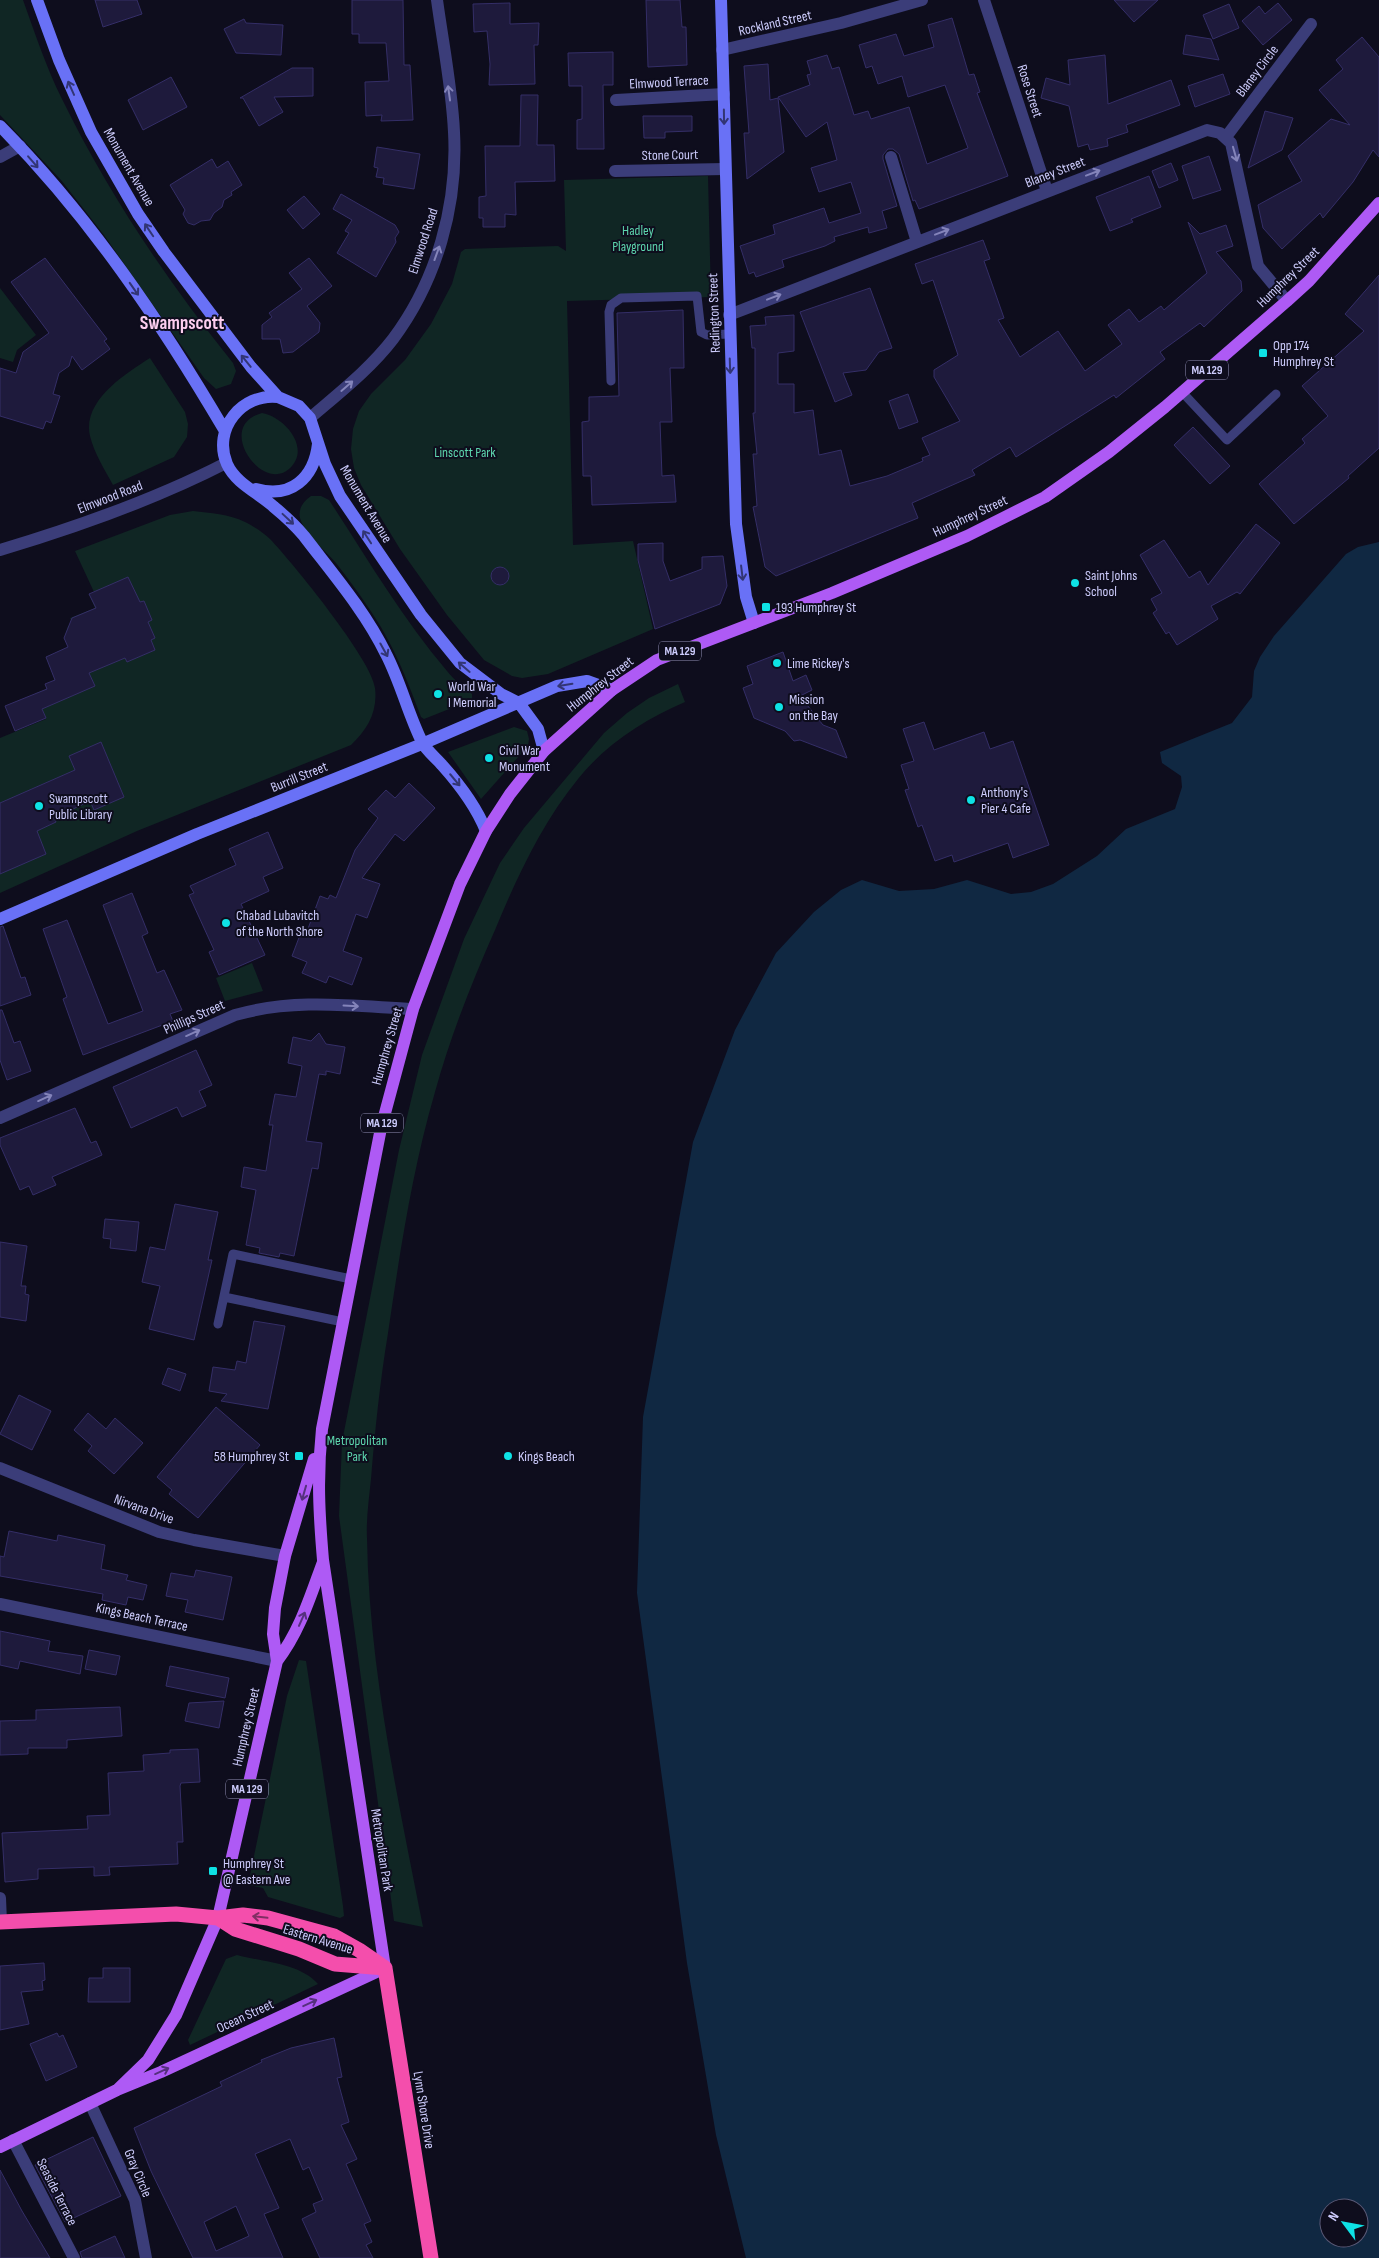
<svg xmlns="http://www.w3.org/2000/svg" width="1379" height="2258" font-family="'Sofia Sans Condensed',sans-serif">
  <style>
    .green { fill: #102624 }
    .water { fill: #102842; fill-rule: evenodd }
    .building { fill: #1e1a3c; stroke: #342e67; fill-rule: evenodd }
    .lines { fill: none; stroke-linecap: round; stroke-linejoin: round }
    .lane { stroke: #3b3d79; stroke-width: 9 }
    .street { stroke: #3b3d79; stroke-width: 12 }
    .secondary { stroke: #6971f6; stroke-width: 12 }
    .primary { stroke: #ae5af5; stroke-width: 12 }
    .highway { stroke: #f44eac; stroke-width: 15 }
    .oneway { stroke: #323574 }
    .oneway2 { stroke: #8484ba }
    .oneway3 { stroke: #56307e }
    .oneway4 { stroke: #812e64 }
    .poi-dot { fill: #0ee2e5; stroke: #0e0d1d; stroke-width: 2 }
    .labels { text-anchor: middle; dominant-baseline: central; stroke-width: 4; stroke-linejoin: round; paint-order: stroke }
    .shield { fill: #0e0d1d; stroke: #9493b9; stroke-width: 1 }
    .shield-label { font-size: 12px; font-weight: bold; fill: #cdccfc }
    .street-label { font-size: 14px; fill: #cdccfc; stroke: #0e0d1d }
    .park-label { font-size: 14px; fill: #5dd6ae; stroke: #0e0d1d }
    .poi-label { font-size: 14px; fill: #cdccfc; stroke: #0e0d1d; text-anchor: start }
    .district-label { font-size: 19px; font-weight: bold; fill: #fcceef; stroke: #0e0d1d }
  </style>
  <rect width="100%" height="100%" fill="#0e0d1d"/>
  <path class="green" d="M0 0H23C35 33 46 67 62 99 108 193 167 281 233 363L236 371 231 384 216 389 204 378 104 235 61 180 0 115Z
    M708 176 711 297 567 301 573 545 633 541 653 629 548 674 522 678 512 676 484 660 447 615 400 549 361 485 354 468 351 449 353 429 359 411 371 394 405 360 431 324 452 284 461 252 465 249 558 246 566 251 564 180Z
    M0 288 36 335 17 350 13 362 0 358Z
    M150 358 185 412 188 424 187 437 174 457 113 485C105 470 94 453 90 436 82 401 125 374 150 358Z
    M262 413C285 417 312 449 289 469 262 493 214 426 262 413Z
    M311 496H321L329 500C367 558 402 618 447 671 454 680 464 687 472 694V700L424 719 421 717C406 677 393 643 368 607 358 592 347 577 336 563 325 550 305 535 300 518 298 508 304 501 311 496Z
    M193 511C210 513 229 514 245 522 253 526 264 533 270 539 292 562 372 660 375 688 378 712 367 730 351 745L137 831 0 893V738L46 719 36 693 47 689 45 685 55 680 46 657 68 647 64 638 68 626 73 624 70 618 95 608 89 594 94 592 75 551 170 515Z
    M678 684 685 702C645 719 606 744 578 779 542 823 517 877 495 930 472 982 450 1037 435 1092 412 1171 400 1252 388 1333 380 1382 375 1430 371 1479 369 1499 366 1519 367 1538 369 1669 398 1799 423 1927L394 1921 339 1516 342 1442 399 1150 422 1055 464 939 500 863 524 828 604 733 627 713 649 698Z
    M514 727 527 731 529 739 528 746 481 799 448 752Z
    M252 963 263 991 225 1001 216 978Z
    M299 1660 306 1661 343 1906 344 1916 340 1918 268 1897 263 1888 248 1885 287 1696Z
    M237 1955C263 1962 300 1963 318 1984L190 2045 188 2040 226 1959Z"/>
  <path class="water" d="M1379 542V2258H746L716 2135 687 1963 637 1593 643 1417 693 1142 735 1030 776 953 814 912 841 890 862 880 899 891 934 889 967 880 1011 894 1031 892 1053 884 1097 856 1126 829 1175 809 1182 787 1181 776 1162 763 1160 752 1232 723 1252 697 1254 671 1260 657 1274 636 1346 554 1358 547ZM1329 2208H1359V2238H1329Z"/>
  <path class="building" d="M95 0H137L142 14 103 27Z
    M352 0H403L404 65H410L413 120 381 121 382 115 366 116 365 82 389 81 386 43H359V34H352Z
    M646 0H680L682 27H686L687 65 648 67Z
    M1114 0H1158L1134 22Z
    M510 3V24L539 23 538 45H534L535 84 489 85 490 64 487 31 474 32 473 4Z
    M1278 3 1292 20 1263 45 1242 21 1259 6 1265 14Z
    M1229 4 1239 28 1213 39 1203 15Z
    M952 18 969 75 974 74 980 92 977 93 1008 176 919 209 915 200 913 201 899 154 893 149H888L883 155V159L897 206 882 211 887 228 869 233 868 227 834 237 835 241 825 246 782 260 784 267 756 277 754 272 749 274 740 246 775 234 773 225 824 208 829 223 861 213 851 182 819 192 811 168 837 160 827 122 806 137 778 97 810 85 807 75 811 74 807 61 827 55 832 69 839 67 854 115 868 111 871 119 909 107 927 164 968 148 945 85 908 97 902 76 878 84 872 66 866 68 859 45 896 34 904 56 934 47 928 25Z
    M244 19 246 23 283 25 281 55 236 53 224 29Z
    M1186 35 1211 39 1219 60 1183 54Z
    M1362 37 1379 57V157L1373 150 1353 182 1323 218 1320 213 1282 249 1263 228 1258 205 1302 181 1288 156 1331 119 1350 125 1319 90 1343 69 1336 60Z
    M613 52V85H603L604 149H577V120L582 119V86H569L568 53Z
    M1105 55 1108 104 1171 80 1180 105 1126 125 1128 132 1107 139 1108 146 1090 150 1088 144 1078 147 1069 106 1041 98 1046 78 1070 85 1068 60Z
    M768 64 770 100 778 98 784 152 747 179 744 133H749L744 66Z
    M292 68H313V96L274 97 283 112 259 126 243 98H240Z
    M1223 74 1230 94 1195 107 1188 86Z
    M171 77 187 107 143 130 128 100Z
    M521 95H538L537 145H554L555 181 515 182 516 215 505 214V227H483V218H479V197L486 196 485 146H520Z
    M1265 111 1293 118 1282 150 1248 168Z
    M643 116H692V131L665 132V138H644Z
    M377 147 420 154 414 189 383 184 384 178 376 177 378 168 374 167Z
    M1209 156 1221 190 1193 199 1182 166Z
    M212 159 217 168 228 161 242 185 231 192 232 195 224 200 222 207 214 213 210 220 201 221 194 225 188 223 183 214 185 210 170 185Z
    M1171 163 1178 180 1159 188 1152 171Z
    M1149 176 1161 207 1131 219 1133 222 1110 231 1096 197Z
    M341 194 395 225 399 232 395 238 396 242 376 277 337 253 349 233 345 231 352 220 333 209Z
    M304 196 320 214 303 229 287 210Z
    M1188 222 1200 234 1226 225 1233 246 1216 252 1241 281 1242 291 1204 327 1200 323 1160 352 1165 359 1116 398 1114 395 1016 457 1010 447 972 470 975 475 912 503 918 518 776 576 765 567 753 507 757 506 753 454H757L753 413H755V348H752L750 326 766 325 765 317 794 315V351L778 353V384H794V413L813 410 819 455 841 450 850 486 887 476 923 461 922 458 930 455 922 438 960 421 934 377V370L958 355 933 280 922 284 915 264 983 240 990 259 984 261 1004 318 998 320 1020 357 1058 331 1085 371 1122 344 1108 325 1129 309 1139 322 1161 306 1164 310 1207 273Z
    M45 258 107 339 104 341 110 349 82 370 72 356 69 366 59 373 53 394 60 396 51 423 46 421 43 429 0 416V368L16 373 23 352 49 333 11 282Z
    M309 258 332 286 307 306 320 323 319 332 293 352 283 353 280 339H262V325L272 317 269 313 302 289 289 273Z
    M1379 275V448L1348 476 1349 478 1294 524 1259 484 1305 443 1302 439 1328 416 1302 386 1364 331 1345 314Z
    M870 288 892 348 879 352 866 370 843 373 852 395 835 402 800 312Z
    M683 310 684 368H670L672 422H660L662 476 674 475 676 502 592 505 591 476H583L582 422 589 421V397L619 396 617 313Z
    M908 394 918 422 899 429 889 401Z
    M1193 427 1230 466 1210 484 1174 445Z
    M1256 524 1280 543 1240 594 1237 592 1211 606 1218 619 1177 645 1169 632 1166 634 1153 613 1157 610 1151 599 1162 593 1140 555 1164 540 1189 578 1200 571 1208 585Z
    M663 543V561L670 581 702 569V557L723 556 727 586 720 604 655 629 638 560V544Z
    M491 576a9 9 0 1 1 18 0a9 9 0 1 1-18 0Z
    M128 577 140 602 144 601 152 620 148 622 155 638 151 640 155 650 127 662 125 658 89 673 95 686 42 709 46 718 15 731 5 706 47 689 45 684 55 680 46 657 68 647 64 638 72 618 96 608 89 594Z
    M783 652 793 681 806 675 812 690 800 696 823 725 836 730 847 758 800 740 794 741 785 731 754 718 743 688 753 684 747 666Z
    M924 722 934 750 984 732 990 749 1013 741 1049 845 1013 858 1008 843 954 862 952 855 935 861 922 825 918 827 905 790 909 789 901 765 914 761 903 729Z
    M101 742 124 797 94 810 90 801 54 818 56 822 37 831 46 854 0 874V803L75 770 69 756Z
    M409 783 435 808 404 841 395 834 362 878 380 884 367 918 356 914 343 951 362 958 352 985 329 976 326 983 302 973 307 962 292 956 300 935 305 937 320 896 328 899 330 895 336 898 355 850 378 818 368 809 386 790 395 798Z
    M268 832 283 868 263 877 269 891 241 904 265 955 219 975 209 952 214 950 189 895 194 893 190 886 236 865 229 849Z
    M132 893 148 933 142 936 157 973 164 970 182 1010 170 1014 173 1021 83 1055 63 999 67 997 43 929 67 920 108 1024 143 1011 103 905Z
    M3 926 21 978 25 977 31 995 0 1006V927Z
    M0 1010H2L14 1043 20 1041 31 1071 7 1080 0 1060Z
    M319 1033 326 1044 345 1047 340 1074 326 1071V1075L319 1074 306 1141 322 1143 318 1169 312 1168 294 1256 280 1253 279 1257 259 1253 260 1248 246 1245 256 1190 241 1187 244 1167 266 1171 273 1125H269L275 1094 296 1097 302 1066 288 1063 293 1037 311 1041Z
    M196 1050 212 1085 199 1091 206 1106 182 1117 177 1107 131 1128 113 1087Z
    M75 1108 91 1143 96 1141 102 1155 52 1177 56 1185 33 1195 29 1186 20 1190 0 1145V1138Z
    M175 1204 218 1212 208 1260H212L194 1340 149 1329 160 1286 142 1282 150 1247 165 1250Z
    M105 1219 139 1222 136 1251 110 1248 111 1239 103 1238Z
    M0 1242 27 1246 21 1286H26L25 1294 29 1295 26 1321 0 1317Z
    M254 1321 285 1326 268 1409 221 1401 227 1394 209 1391 213 1367 235 1370 237 1361 246 1363Z
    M168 1368 186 1374 180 1391 162 1384Z
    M19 1395 51 1411 32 1450 0 1434Z
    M216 1407 260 1445 198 1518 169 1494 172 1490 157 1477Z
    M88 1413 106 1429 115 1418 143 1443 114 1474 88 1451 92 1446 74 1430Z
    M9 1531 57 1541 58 1535 105 1545 101 1569 128 1575 126 1580 147 1585 143 1600 128 1597 126 1605 102 1600 103 1594 0 1576V1556L4 1557Z
    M196 1570 232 1577 223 1620 185 1612 188 1600 166 1596 171 1573 194 1577Z
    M0 1631 50 1641 48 1651 83 1656 80 1674 20 1661 18 1669 0 1665Z
    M89 1650 120 1656 116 1675 85 1669Z
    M170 1666 229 1678 225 1698 166 1686Z
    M224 1701 219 1728 185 1721 189 1703Z
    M120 1707 122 1736 67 1740V1748H28V1754L0 1755V1721L36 1720V1710Z
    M198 1749 200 1782 181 1783 180 1786 183 1842H177L178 1864 109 1867 110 1875 94 1876V1867L38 1869V1879L5 1882 2 1833 88 1829 87 1816 110 1815 108 1773 144 1771 143 1755 170 1753V1750Z
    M44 1963 45 1980 42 1981 43 1990 21 1992 29 2024 0 2030V1966Z
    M103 1968H130V2002H88L89 1978H103Z
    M57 2033 59 2037 63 2035 77 2067 46 2081 30 2044Z
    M334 2038 342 2077 337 2078 349 2122 341 2125 357 2159 346 2164 371 2221 364 2224 372 2242 366 2245 373 2258H320L302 2219 316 2212 313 2204 323 2200 309 2167 303 2170 290 2139 255 2154 279 2208 264 2214 283 2258H193L151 2171 134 2128 222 2086 220 2082 262 2062 261 2060 291 2048ZM236 2206 249 2236 216 2251 204 2222Z
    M93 2137 121 2196 65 2222 35 2165Z
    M0 2170 22 2211 50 2258H0Z
    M115 2236 125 2258H82L80 2252Z"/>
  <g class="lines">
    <path class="lane" d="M611 381 609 312 611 305 621 298 697 296 701 332 707 335 729 334
      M1182 392 1227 440 1276 394
      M224 1297 343 1322
      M218 1324 233 1254 351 1279"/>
    <path class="street" d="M984 0 1047 191
      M722 50 841 23 922 0
      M616 100 724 94
      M1226 137 1311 24
      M0 157 20 146
      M891 157 917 242
      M615 171 725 169
      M729 315 1207 130 1220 133 1231 143 1258 266 1287 301
      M310 418C339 393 370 369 393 339 437 280 458 205 454 132 452 88 443 44 437 0
      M0 550C77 527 154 500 226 463
      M0 1118 235 1015C295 998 352 1006 413 1009
      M0 1468 159 1532 194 1540 285 1556
      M0 1604 277 1661
      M0 1898 1 1922
      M90 2103 135 2200 146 2258
      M13 2140 74 2258"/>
    <path class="secondary" d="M37 0 59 60 91 132 138 214 164 252 251 367 278 397 299 406 310 418 325 464 340 496 421 615 460 663 501 694 519 703 538 729 544 751
      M721 0 736 524 746 597 754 623
      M0 126C89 216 161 322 225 431
      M278 397C242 393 212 429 227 464 236 484 259 493 274 507 285 516 295 525 304 536 333 574 365 611 386 654 401 683 408 714 422 742 426 750 436 758 442 765 460 785 476 806 486 831
      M256 489C291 499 314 478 318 444
      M0 919 197 834 422 744 557 686 587 681 612 690"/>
    <path class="primary" d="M277 1661 273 1634 275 1608 285 1556 314 1459
      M117 2090 161 2072 385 1968 323 1560C319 1513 317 1476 322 1429L381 1128 413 1009 460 884 486 831 510 794 544 751 612 690 657 660 832 593 967 536 1045 497 1109 452 1165 407 1287 301 1309 281 1379 203
      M0 2147 117 2090 148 2060 176 2015 218 1918 277 1661C300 1631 310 1597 323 1562"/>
    <path class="highway" d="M218 1918 235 1929 299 1949 335 1964 385 1968
      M0 1922 176 1914 218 1918 243 1915 268 1918 334 1936 359 1950 385 1968
      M385 1968 431 2258"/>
  </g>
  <defs><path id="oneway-shaft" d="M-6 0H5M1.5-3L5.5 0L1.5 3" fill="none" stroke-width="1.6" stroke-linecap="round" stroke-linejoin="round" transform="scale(1.25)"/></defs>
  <g class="oneway">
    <use href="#oneway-shaft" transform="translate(71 88) rotate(-114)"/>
    <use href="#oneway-shaft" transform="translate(724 117) rotate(89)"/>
    <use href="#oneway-shaft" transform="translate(33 162) rotate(49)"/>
    <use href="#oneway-shaft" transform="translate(149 230) rotate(-124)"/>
    <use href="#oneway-shaft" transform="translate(134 289) rotate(55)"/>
    <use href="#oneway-shaft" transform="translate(246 361) rotate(-129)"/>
    <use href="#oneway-shaft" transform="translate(730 366) rotate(88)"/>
    <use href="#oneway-shaft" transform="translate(288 519) rotate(43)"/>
    <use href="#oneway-shaft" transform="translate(367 537) rotate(-123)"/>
    <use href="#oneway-shaft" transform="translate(742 573) rotate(83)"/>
    <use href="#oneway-shaft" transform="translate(384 650) rotate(61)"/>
    <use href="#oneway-shaft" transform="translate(464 667) rotate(-139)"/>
    <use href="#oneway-shaft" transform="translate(565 685) rotate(171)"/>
    <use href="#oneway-shaft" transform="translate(455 780) rotate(50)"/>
  </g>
  <g class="oneway2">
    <use href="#oneway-shaft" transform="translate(449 93) rotate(-98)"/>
    <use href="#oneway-shaft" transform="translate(1235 154) rotate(74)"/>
    <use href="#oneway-shaft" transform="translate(1093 173) rotate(-21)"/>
    <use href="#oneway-shaft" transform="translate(942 232) rotate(-21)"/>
    <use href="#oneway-shaft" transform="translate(437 253) rotate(-70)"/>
    <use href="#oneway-shaft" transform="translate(774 297) rotate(-21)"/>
    <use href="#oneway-shaft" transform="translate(347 386) rotate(-41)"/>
    <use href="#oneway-shaft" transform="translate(351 1006) rotate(3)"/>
    <use href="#oneway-shaft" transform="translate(193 1033) rotate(-24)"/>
    <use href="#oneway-shaft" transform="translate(45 1098) rotate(-24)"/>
  </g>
  <g class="oneway3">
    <use href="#oneway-shaft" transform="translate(304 1493) rotate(106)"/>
    <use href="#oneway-shaft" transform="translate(302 1619) rotate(-66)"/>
    <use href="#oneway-shaft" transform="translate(310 2003) rotate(-25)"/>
    <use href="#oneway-shaft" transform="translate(162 2071) rotate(-24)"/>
  </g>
  <use class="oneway4" href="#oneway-shaft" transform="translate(260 1917) rotate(-174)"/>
  <g class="poi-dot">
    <rect x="1258" y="348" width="10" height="10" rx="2.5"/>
    <circle cx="1075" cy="583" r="5"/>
    <rect x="761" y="602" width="10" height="10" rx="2.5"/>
    <circle cx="777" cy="663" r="5"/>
    <circle cx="438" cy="694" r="5"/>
    <circle cx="779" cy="707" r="5"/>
    <circle cx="489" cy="758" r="5"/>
    <circle cx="971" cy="800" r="5"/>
    <circle cx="39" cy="806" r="5"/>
    <circle cx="226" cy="923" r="5"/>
    <rect x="294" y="1451" width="10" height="10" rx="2.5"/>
    <circle cx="508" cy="1456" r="5"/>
    <rect x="208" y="1866" width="10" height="10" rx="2.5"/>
  </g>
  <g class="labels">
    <g class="shield">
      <rect x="1186" y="360.5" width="42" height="19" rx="4"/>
      <rect x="659" y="641.5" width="42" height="19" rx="4"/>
      <rect x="361" y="1113.5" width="42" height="19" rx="4"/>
      <rect x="226" y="1779.5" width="42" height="19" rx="4"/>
    </g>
    <g class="shield-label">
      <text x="1207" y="370">MA 129</text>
      <text x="680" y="651">MA 129</text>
      <text x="382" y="1123">MA 129</text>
      <text x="247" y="1789">MA 129</text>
    </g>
    <g class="street-label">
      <text transform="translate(775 23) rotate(-13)">Rockland Street</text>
      <text transform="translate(1257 71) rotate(-53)">Blaney Circle</text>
      <text transform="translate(669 82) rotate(-3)">Elmwood Terrace</text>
      <text transform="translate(1030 91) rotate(72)">Rose Street</text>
      <text transform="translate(670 155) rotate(-1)">Stone Court</text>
      <text transform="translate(129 167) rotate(60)">Monument Avenue</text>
      <text transform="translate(1055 172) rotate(-21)">Blaney Street</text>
      <text transform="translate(423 241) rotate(-72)">Elmwood Road</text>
      <text transform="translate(1288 277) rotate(-44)">Humphrey Street</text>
      <text transform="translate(714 313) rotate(-92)">Redington Street</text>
      <text transform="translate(110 497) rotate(-21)">Elmwood Road</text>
      <text transform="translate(366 504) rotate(59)">Monument Avenue</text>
      <text transform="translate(970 516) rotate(-25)">Humphrey Street</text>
      <text transform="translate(600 684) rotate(-38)">Humphrey Street</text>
      <text transform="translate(299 777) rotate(-22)">Burrill Street</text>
      <text transform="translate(194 1017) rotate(-24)">Phillips Street</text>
      <text transform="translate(387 1046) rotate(-74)">Humphrey Street</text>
      <text transform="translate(144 1509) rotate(20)">Nirvana Drive</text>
      <text transform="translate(142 1617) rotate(12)">Kings Beach Terrace</text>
      <text transform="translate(246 1727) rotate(-77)">Humphrey Street</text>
      <text transform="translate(382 1850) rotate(81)">Metropolitan Park</text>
      <text transform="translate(318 1939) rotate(17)">Eastern Avenue</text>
      <text transform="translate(245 2016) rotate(-25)">Ocean Street</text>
      <text transform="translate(424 2110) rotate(81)">Lynn Shore Drive</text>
      <text transform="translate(138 2173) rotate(67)">Gray Circle</text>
      <text transform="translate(57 2192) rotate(63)">Seaside Terrace</text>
    </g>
    <g class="park-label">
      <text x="638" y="230">Hadley<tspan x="638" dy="16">Playground</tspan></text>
      <text x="465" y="452">Linscott Park</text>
      <text x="357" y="1440">Metropolitan<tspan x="357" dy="16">Park</tspan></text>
    </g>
    <g class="poi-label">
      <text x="1273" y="345">Opp 174<tspan x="1273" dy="16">Humphrey St</tspan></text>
      <text x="1085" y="575">Saint Johns<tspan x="1085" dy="16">School</tspan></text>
      <text x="776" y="607">193 Humphrey St</text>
      <text x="787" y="663">Lime Rickey's</text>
      <text x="448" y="686">World War<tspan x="448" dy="16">I Memorial</tspan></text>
      <text x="789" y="699">Mission<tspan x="789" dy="16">on the Bay</tspan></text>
      <text x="499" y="750">Civil War<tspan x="499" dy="16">Monument</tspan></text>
      <text x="981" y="792">Anthony's<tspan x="981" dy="16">Pier 4 Cafe</tspan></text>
      <text x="49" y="798">Swampscott<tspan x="49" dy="16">Public Library</tspan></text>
      <text x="236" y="915">Chabad Lubavitch<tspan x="236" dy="16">of the North Shore</tspan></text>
      <text x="289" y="1456" text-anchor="end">58 Humphrey St</text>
      <text x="518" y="1456">Kings Beach</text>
      <text x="223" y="1863">Humphrey St<tspan x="223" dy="16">@ Eastern Ave</tspan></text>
    </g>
    <g class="district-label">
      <text x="182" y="323">Swampscott</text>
    </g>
  </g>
  <g transform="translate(1344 2223) rotate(302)"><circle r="24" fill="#0e0d1d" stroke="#5a5976"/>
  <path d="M0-4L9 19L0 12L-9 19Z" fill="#0ee2e5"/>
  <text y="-8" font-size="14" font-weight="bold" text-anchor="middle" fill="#cdccfc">N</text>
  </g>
</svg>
